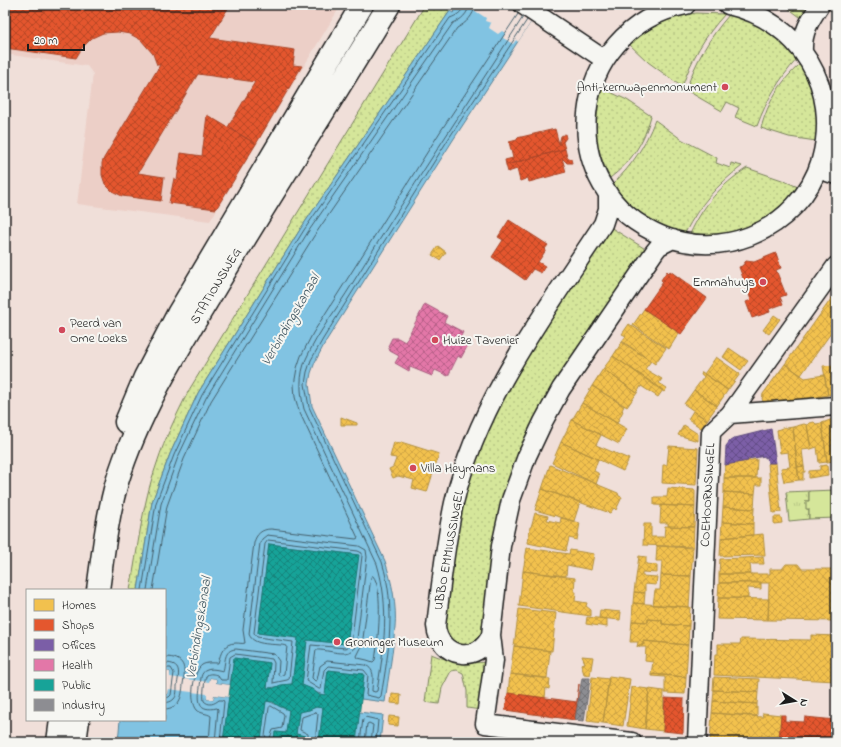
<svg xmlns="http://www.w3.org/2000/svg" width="841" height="747" font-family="'Indie Flower',sans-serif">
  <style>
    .built { fill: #eccfc7 }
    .grass { fill: url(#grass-dots); stroke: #78815b }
    .park { fill: url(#park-tufts); stroke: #78815b }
    .pitch { fill: #d5e69a; stroke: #78815b }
    .water { fill: #81c3e2; stroke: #598093 }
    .pier { fill: #f0dfd9 }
    .homes { fill: url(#homes-cross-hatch); stroke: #b2903f }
    .shops { fill: url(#shops-cross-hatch); stroke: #a84529 }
    .offices { fill: url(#offices-cross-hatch); stroke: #5e4a7d }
    .health { fill: url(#health-cross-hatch); stroke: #a75c7e }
    .public { fill: url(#public-cross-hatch); stroke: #187a73; fill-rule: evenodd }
    .industry { fill: url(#industry-cross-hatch); stroke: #6b6b6f }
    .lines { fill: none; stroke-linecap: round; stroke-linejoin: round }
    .shore { stroke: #445f6b; stroke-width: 1 }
    .minor-casing { stroke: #1c1c1c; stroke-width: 21 }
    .secondary-casing { stroke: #1c1c1c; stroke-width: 25 }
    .minor { stroke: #f6f6f2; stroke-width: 18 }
    .secondary { stroke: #f6f6f2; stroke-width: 22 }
    .poi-dot { fill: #d1495b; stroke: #f6f6f2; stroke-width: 1.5 }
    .labels { text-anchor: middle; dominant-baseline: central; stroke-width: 4; stroke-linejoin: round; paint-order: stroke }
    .poi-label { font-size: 13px; fill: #1c1c1c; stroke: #f6f6f2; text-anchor: start }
    .street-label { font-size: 13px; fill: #1c1c1c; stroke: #f6f6f2 }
    .water-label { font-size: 14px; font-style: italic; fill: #3f5661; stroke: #f6f6f2 }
  </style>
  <defs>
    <pattern id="grass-dots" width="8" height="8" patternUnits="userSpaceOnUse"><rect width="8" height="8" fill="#d5e69a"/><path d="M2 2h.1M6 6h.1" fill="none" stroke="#b6c584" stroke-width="1.8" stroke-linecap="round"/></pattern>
    <pattern id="park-tufts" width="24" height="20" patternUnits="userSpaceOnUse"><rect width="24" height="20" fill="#d5e69a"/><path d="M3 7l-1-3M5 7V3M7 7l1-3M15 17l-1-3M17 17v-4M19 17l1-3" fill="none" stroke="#b6c584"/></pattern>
    <pattern id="homes-cross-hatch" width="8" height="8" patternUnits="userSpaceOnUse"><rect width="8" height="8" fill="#f2c14e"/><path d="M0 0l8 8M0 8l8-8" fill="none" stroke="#cfa544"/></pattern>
    <pattern id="shops-cross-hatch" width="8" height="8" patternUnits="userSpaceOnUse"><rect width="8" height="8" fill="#e4572e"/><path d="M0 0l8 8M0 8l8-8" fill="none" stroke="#b84726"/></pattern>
    <pattern id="offices-cross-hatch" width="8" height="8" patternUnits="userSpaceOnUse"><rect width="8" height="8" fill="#7b5ea7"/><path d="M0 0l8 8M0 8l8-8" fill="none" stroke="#644d87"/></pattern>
    <pattern id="health-cross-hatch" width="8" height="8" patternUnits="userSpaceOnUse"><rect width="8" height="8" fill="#e377a8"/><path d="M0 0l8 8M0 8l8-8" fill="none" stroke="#b76188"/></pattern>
    <pattern id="public-cross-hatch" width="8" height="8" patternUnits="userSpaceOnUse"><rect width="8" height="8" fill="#17a398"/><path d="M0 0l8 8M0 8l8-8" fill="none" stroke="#14847b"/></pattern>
    <pattern id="industry-cross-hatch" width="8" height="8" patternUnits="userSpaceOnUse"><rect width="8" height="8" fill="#8d8d92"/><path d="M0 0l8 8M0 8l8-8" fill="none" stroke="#727276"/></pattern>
  </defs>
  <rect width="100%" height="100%" fill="#f0dfd9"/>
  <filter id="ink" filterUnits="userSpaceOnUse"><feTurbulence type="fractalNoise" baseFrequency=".025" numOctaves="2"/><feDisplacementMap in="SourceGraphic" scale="8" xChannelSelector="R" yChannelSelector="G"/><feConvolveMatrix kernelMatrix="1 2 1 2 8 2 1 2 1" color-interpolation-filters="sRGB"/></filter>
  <g filter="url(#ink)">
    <path class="built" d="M5 5H341L210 221 77 204 93 74 87 66 5 54Z"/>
    <path class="grass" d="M425 5H444L450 11 301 228 198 393 170 454 152 502 138 590H130C138 548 142 504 157 463 165 438 177 414 189 390Z
      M784 5H814L804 20Z
      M696 13 725 14C704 37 692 58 682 87L648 62 629 44C651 27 667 17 696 13Z
      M729 15C757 21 779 37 797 59 778 81 767 99 757 126L735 117 739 108 727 102 722 111 686 90C696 61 709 38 729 15Z
      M800 64C814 92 819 110 816 141L789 137 761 128C768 102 780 82 800 64Z
      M602 88 627 100 651 116C644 143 631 162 610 178 594 147 593 122 602 88Z
      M655 120 681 139 717 158 716 163 730 168 731 163 742 166C716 186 700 204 685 233 656 226 630 209 613 184 633 164 645 146 655 120Z
      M747 168 782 180 798 187C772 222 733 239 690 234 704 204 720 186 747 168Z
      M610 227 647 250 537 420 484 634C466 650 461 647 443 633L452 547 471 464 505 386Z
      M431 654C450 662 467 664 487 662L481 710 467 708V691L463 673 457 670 451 671 442 688 439 704 425 702Z"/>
    <path class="park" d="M809 491V501H806L807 509H809V519L789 521 786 492Z"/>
    <path class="pitch" d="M836 490V518L809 519V509H806V501H809V491Z"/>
    <path class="water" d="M461 5H542L453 140 326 341 315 362 311 373 309 384 312 406 385 561C392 582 397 606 395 628 393 653 388 678 385 702L361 699 364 674 328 670 325 695C316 694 310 688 302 685L307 640 347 644 358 555 269 544 258 633 298 638 292 684C283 684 276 688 267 688L270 663 234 658 230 685 216 683V679L210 678 207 699 213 700 214 695 229 697 223 742H118L120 720H165V694H167L170 672 165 671V590H138L152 502 170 454 198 393 301 228 450 11 453 13Z
      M266 701C274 702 280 708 289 710L286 733 275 732 274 741 261 740Z
      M316 707 323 708 319 742H304L305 736 296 734 299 712 309 710Z
      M359 712 383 715 380 742H356Z"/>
    <path class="pier" d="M466 5H542L518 42 516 40 513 44 503 38 505 33 502 31 498 34 489 28 491 23 485 21 486 18Z
      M165 671 170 672V677L209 682 210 678 216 679V683L230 685V687L215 685 214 683V680H212L209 697 212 698 214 693 229 695V697L214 695 213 700 207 699V694L168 689 167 694H165L168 674 165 673Z"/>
    <path class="homes" d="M438 246 446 252 440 260 432 255Z
      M836 292V326L801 375 785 364Z
      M644 309 679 333 669 349 633 325Z
      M774 315 780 319 769 334 763 330Z
      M629 324 666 348 655 364 622 341 626 336 622 334Z
      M622 342 651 361 645 369 662 379 659 383 667 388 664 392 613 356Z
      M729 348 748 361 741 370 723 357Z
      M613 356 663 390 658 397 641 386 637 393 603 369Z
      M716 357 740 374 728 390 704 374Z
      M785 364 805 378 824 375 828 395 770 405 764 403 762 399 763 394Z
      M836 365V394L828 395 823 366Z
      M603 369 637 393 627 407 592 386Z
      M702 372 728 390 717 406 694 390 704 377 701 375Z
      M592 386 624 406 622 410 623 411 617 423 582 403Z
      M694 390 717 406 707 420 684 404Z
      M582 403 627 429 619 444 572 420Z
      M693 411 707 420 701 428 688 419Z
      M341 417 357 423V425H341Z
      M833 419 836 421V445H831L834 461 827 462 822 423Z
      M572 420 601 435 596 445 629 459 623 471 561 442Z
      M814 422 816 424 822 423 827 462 819 463 817 447 811 449 807 425 810 423Z
      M804 424 807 425 811 449 802 450 804 466 797 467 793 427Z
      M684 425 698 434V441L678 435Z
      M785 427 787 428 793 427 799 480 784 482 781 468 790 467 788 452 780 453 777 430Z
      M394 442 400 444 401 442 439 454 427 492 412 488 414 480 398 476 393 478 389 469 393 467 396 459V458L390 457Z
      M561 442 598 459 594 471 598 473 599 476 596 484 552 463Z
      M669 446 698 448 696 485 662 483 663 465H667Z
      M757 459 756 478H724L725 465Z
      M768 463H776L781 512 773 513Z
      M550 465 618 493 619 496 622 497 616 510 614 508 610 513 542 489Z
      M827 465 828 475 809 478V471L820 470V466Z
      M804 466 805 472H803V480H799L797 467Z
      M724 478H761V485H756L755 494 724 492Z
      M668 488 695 490V507L654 505V497H667Z
      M542 489 580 502 574 521 535 510Z
      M724 492 755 494 754 509 723 507Z
      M661 505 695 507 694 527 668 526V523H660Z
      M723 507 754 509 753 524 722 522Z
      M535 513 548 516 547 520 560 523 561 518 580 523 577 540 569 538 566 551 528 543 530 527H531Z
      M774 517H781L782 523 774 524Z
      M722 522 753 524V535L721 538Z
      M644 524H651V537H664L665 526 694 527 693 547 643 545Z
      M763 534 765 555 720 556 721 538Z
      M657 546 693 548 691 576 661 575 662 561H656Z
      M527 548 569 554 570 550 594 554 591 570 567 565 566 576 523 571Z
      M639 556 646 557V564L657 565V573L642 572V576L657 577 656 585 645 584V593L634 592Z
      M763 557 764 564H750L751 574H719L720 559Z
      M786 564H798L802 569H836V621L768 620 769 583H719V574H770V569H782Z
      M523 571 575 578 574 592H576L575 601 587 603 586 606 591 610V616L519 606Z
      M661 575 691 576 689 607 653 605 655 590H660Z
      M761 582V589L748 588V598H718L719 583Z
      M634 592 645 593 644 604 633 603Z
      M718 598 769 599 768 620 717 619Z
      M633 603 690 607 689 626 662 624V620L648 619V622L632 621Z
      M519 609 556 613 552 651 514 646Z
      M600 610 621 612 620 620 599 618Z
      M587 617 607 619V627L586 624Z
      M648 619 662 620V624L689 626 688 645 643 641V645H639L637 647 638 642H630L632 621 648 622Z
      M811 635 836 636V681L714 675 715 654H718V644H740L741 639H743L811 640Z
      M643 641 688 645 686 677 651 674 653 662 645 661 646 647H639V645H643Z
      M514 646 550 651 547 678 510 674Z
      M582 656 593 657 590 675 584 674 581 664 585 663Z
      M510 674 550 679 549 689 546 688 545 698 508 693Z
      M651 674 686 677 685 694 665 693V677L651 676Z
      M609 676 630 679 623 726 603 723Z
      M592 677 609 679 603 723 587 721Z
      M714 677 759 679 758 692 713 690Z
      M632 687 649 689 645 729 627 726Z
      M649 689 664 691 663 731 645 729Z
      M714 690 758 692 757 704 713 701Z
      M392 694 401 695 400 704 391 703Z
      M713 701 757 704V716L712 713Z
      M712 713 762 717 763 713 781 715 779 742H710Z
      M389 716 399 717 398 726 388 725Z"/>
    <path class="shops" d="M5 5H230L210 38 295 50 293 65 302 66 256 144 228 127 255 82 198 74 138 173 164 177 161 201 122 196 112 191 105 184 102 175V163L104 158 160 65H157L153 54 141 40 130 34 118 32 103 33 92 38 82 48 76 58 5 48Z
      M207 115 256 144 216 209 169 203 174 178 177 180 181 153 202 156Z
      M555 129 559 144 561 136 565 134 566 138 563 142 565 149 506 165 505 160 513 158 509 142 517 140V138Z
      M565 149 567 157 571 159 572 163H567L562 158 566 172 529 182 528 178 520 181 517 169 508 172 506 165Z
      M509 220 548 245 545 249 546 250 538 262 545 266 541 273 533 269 525 280 492 257 503 240 498 237Z
      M776 253 781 268 776 270 786 295 780 297 783 304 769 309 770 312 752 318 746 302 751 300 739 267 742 266 746 261 754 262Z
      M667 271 669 273 670 271 707 298 681 334 644 309 663 282 661 280Z
      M579 684 575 720 505 710 508 693 577 702Z
      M665 698 684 699 683 733 663 731Z
      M781 715H785V721L804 722 805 717 836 720V742H779Z"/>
    <path class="offices" d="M771 429 776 463H768L767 457 765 458V456L748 459V461L725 465 726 446 730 441 735 438Z"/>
    <path class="health" d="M425 304 447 316 444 322 463 332 460 338 466 341 465 343 468 345 461 358 458 356 448 376 435 370 432 376 410 367 409 371 395 363 399 356 390 351 388 346 392 338H398L405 342Z"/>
    <path class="public" d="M269 544 359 555 347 644 307 640 302 685 312 689 318 694 325 695 328 670 364 674 356 742H319L323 708 316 707 309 710 299 712 296 734 305 736 304 742H223L234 658 270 663 267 688H274L281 685 292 684 298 638 258 633ZM266 701 273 702 279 706 289 710 286 733 275 732 274 741 261 740Z"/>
    <path class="industry" d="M582 678H590L584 721 575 720Z"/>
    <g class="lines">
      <path class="shore" d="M373 576C384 588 378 643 375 660L373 662 367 660 358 658 357 656 362 646 371 577Z
        M142 590 156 503 174 455 202 395 304 230 450 18C456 16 463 12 464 5
        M147 590 161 504 178 457 206 398 308 232 453 23C461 20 468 14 469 5
        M153 590 167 506 184 459 211 401 314 236 457 28C466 23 474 16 475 5
        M165 657C185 657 186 668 183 684 182 697 180 708 165 709
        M165 663C182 663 179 673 177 686 177 690 177 696 174 699 171 702 169 702 165 703
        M165 668H171L174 673 171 695 169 697 165 698
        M271 706 283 713 284 715 282 728 273 730 270 738 268 739 265 736 269 708Z
        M209 742 211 716C207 713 201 714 197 710 189 701 193 671 202 665 207 662 213 663 218 663 221 653 223 643 236 643 240 643 242 644 245 643L243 630 254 543C256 534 262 529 271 529L356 539 358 538 299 411 295 397 294 385 297 368 301 356 313 333 365 251 440 132 518 14
        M215 742 218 709 217 708C198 712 198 701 200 687 201 680 200 672 207 670 212 668 218 670 223 671 226 662 223 650 236 649L274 654 279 661 278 675 280 676 284 674 287 646C276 643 253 647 249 634L260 543 262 539 267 535 359 546 366 550 367 557 356 647C348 659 328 649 316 650L312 678 315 681 317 680 320 666 327 661 365 665C377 670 372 681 372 691L375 692 377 691C384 648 390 607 377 564L304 409C300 392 299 375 306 359 318 332 337 309 352 284 407 194 466 106 523 17
        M220 742 224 702 223 700H219C214 704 209 706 204 701 203 697 204 678 207 675 210 673 214 674 217 675L221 680H227L230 657 235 654 272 659 274 663 273 683 287 680 289 679 293 642 257 637 254 633 265 544 268 540 358 551 362 553V556L351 645 346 648 311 645 306 681 319 689H321L324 670 328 666 364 670 368 675 366 695 379 698 381 696C389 651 396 607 382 562L309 407 305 384 307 372 311 360 323 339 449 138 527 20
        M308 742V734L300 730 302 717 316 712 318 714 315 742
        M360 742 363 719 365 717 378 720 376 742
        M365 742 367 724 369 723 373 725 371 742"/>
      <g class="minor-casing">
        <path id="minor" d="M523 5 605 60
          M686 5C567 29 549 191 663 236 691 247 722 247 750 236 784 223 811 194 821 160 841 88 800 21 728 5
          M803 51C802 32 810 20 820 5
          M818 169 836 175
          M730 414 836 406
          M491 635C478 665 439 658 436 626 441 586 445 544 454 503 478 400 546 311 603 224L608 209V193
          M632 742 485 724 494 660 491 635 501 546 511 500 527 456 543 422 561 389 655 251 659 246 673 239
          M697 742 711 432 730 414 836 266"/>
      </g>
      <g class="secondary-casing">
        <path id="secondary" d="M126 422 145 377 178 314 362 5
          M98 590C103 554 107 517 117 482 139 410 183 341 222 276 277 185 334 96 389 5
          M58 742 61 720
          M75 742 78 720"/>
      </g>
      <use href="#minor" class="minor"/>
      <use href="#secondary" class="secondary"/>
    </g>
  </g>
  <g class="poi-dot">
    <circle cx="725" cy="87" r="4"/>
    <circle cx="763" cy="282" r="4"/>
    <circle cx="62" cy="330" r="4"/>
    <circle cx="435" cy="340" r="4"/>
    <circle cx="413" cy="468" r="4"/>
    <circle cx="337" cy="642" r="4"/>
  </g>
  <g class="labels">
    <g class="poi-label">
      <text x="717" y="87" text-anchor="end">Anti-kernwapenmonument</text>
      <text x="755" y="282" text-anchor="end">Emmahuys</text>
      <text x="70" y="323">Peerd van<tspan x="70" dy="15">Ome Loeks</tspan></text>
      <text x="443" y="340">Huize Tavenier</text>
      <text x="421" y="468">Villa Heymans</text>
      <text x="345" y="642">Groninger Museum</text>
    </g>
    <g class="street-label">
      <text transform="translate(216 286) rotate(-59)">STATIONSWEG</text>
      <text transform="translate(708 495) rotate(-87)">COEHOORNSINGEL</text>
      <text transform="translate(449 550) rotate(-80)">UBBO EMMIUSSINGEL</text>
    </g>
    <g class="water-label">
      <text transform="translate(291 320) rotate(-60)">Verbindingskanaal</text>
      <text transform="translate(199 628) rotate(-81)">Verbindingskanaal</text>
    </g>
  </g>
  <rect width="841" height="747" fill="none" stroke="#f6f6f2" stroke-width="20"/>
  <rect x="10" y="10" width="821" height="727" fill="none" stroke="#1c1c1c" stroke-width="1.5" filter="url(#ink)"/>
  <rect x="26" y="589" width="140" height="132" fill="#f6f6f2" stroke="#9f9f9c"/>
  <rect x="34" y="599" width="20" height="12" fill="#f2c14e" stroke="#9f9f9c"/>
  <text x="62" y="609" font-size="12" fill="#1c1c1c">Homes</text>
  <rect x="34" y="619" width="20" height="12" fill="#e4572e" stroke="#9f9f9c"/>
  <text x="62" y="629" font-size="12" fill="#1c1c1c">Shops</text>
  <rect x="34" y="639" width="20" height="12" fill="#7b5ea7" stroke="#9f9f9c"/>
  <text x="62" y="649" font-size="12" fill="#1c1c1c">Offices</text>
  <rect x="34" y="659" width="20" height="12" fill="#e377a8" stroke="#9f9f9c"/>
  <text x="62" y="669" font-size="12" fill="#1c1c1c">Health</text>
  <rect x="34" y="679" width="20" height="12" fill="#17a398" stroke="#9f9f9c"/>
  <text x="62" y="689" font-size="12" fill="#1c1c1c">Public</text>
  <rect x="34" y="699" width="20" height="12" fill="#8d8d92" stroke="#9f9f9c"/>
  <text x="62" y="709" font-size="12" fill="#1c1c1c">Industry</text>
  <g transform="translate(795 701) rotate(101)" stroke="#f6f6f2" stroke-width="3" paint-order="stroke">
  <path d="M0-3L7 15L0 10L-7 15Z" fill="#1c1c1c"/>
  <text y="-6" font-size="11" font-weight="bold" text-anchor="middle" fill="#1c1c1c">N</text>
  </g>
  <path d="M28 44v6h56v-6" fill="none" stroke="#1c1c1c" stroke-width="2"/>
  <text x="34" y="44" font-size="12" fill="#1c1c1c" stroke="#f6f6f2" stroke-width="3" paint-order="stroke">20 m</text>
</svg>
